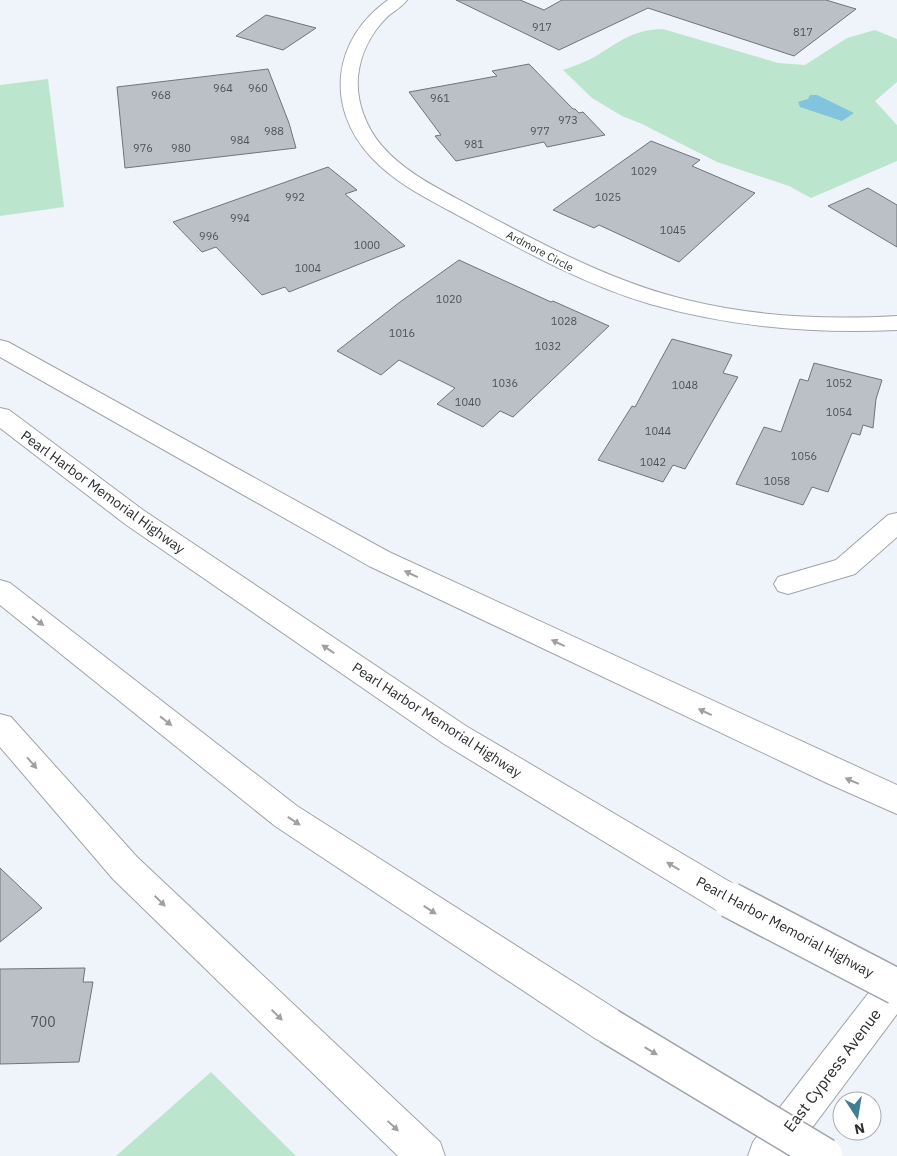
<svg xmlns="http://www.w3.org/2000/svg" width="897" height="1156" font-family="'IBM Plex Sans',sans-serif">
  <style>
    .green { fill: #bce5cd }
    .water { fill: #82c3de }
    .building { fill: #bac0c6; stroke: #6f747a }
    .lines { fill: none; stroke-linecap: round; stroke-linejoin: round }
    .street-casing { stroke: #9fa4aa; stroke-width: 2 }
    .secondary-casing { stroke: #9fa4aa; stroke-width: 2 }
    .highway-casing { stroke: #9fa4aa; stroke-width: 2 }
    .street { fill: #fff; fill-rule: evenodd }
    .secondary { fill: #fff; fill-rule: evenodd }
    .highway { fill: #fff; fill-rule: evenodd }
    .highway-bridge-casing { stroke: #9fa4aa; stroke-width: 38; stroke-linecap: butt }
    .highway-bridge { stroke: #fff; stroke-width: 35 }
    .oneway { fill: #a0a0a1 }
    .labels { text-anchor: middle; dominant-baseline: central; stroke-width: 4.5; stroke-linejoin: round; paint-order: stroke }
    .number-label { font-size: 11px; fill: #4f5255 }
    .far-street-label { font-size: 11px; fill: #2b2d2f; stroke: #fff }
    .street-label { font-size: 14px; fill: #2b2d2f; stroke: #fff }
    .near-number-label { font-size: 14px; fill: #4f5255 }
    .near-street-label { font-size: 16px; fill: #2b2d2f; stroke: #fff }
  </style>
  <rect width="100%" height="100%" fill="#eef4fa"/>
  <path class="green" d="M663 29 778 63 805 65 847 38 875 30 897 39V82L875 101 897 125V161L811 198 789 186 717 162 642 124 622 116 592 98 563 70C574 66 586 62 596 56 621 41 632 30 663 29Z
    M48 79 64 207 0 216V85Z
    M211 1072 296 1156H116Z"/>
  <path class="water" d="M810 95H817L854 113 842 121 800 107 798 102 808 99Z"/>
  <path class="building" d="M456 0H520L544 10 562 0H826L856 9 794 56 648 8 559 50Z
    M266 15 282 19 316 28 283 50 236 36Z
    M529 64 573 109H575L579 113 583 112 605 135 547 147 544 142 456 161 435 136 441 135 409 92 497 76 492 71Z
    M268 69 289 123 296 148 125 168 117 87Z
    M651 141 700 160 692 166 755 193 679 262 599 225 594 228 553 210Z
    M328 167 357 190 345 194 405 246 289 292 285 287 262 295 216 247 202 252 173 222Z
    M868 188 897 205V247L828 206Z
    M459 260 551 302 553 301 609 326 513 417 500 411 483 427 437 404 455 388 399 360 381 375 337 351 400 302Z
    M672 339 732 355 723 373 738 377 685 469 673 465 663 482 598 460 632 406 635 407Z
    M814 363 882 380 876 399 873 428 863 425 860 435 852 433 828 492 812 487 803 505 736 484 764 427 781 432 800 379 808 381Z
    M0 868 42 908 0 942Z
    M85 968 83 982H93L79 1062 0 1064V969Z"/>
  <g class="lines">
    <g class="street-casing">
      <path id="street" d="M388 0H407C402 7 394 11 387 17 371 33 360 54 358 77 356 102 366 127 382 146 407 175 444 191 476 209 544 245 612 282 687 300 756 317 827 320 897 316V330C813 334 731 327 650 304 585 285 524 251 465 219 432 201 397 185 371 157 324 106 333 39 388 0Z
        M897 513V537L855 574 788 594 778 591 774 584 778 577 836 560 888 515Z"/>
    </g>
    <g class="secondary-casing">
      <path id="secondary" d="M897 968V1014L791 1156H748L753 1142 884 973Z"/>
    </g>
    <g class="highway-casing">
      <path id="highway" d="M0 340 8 342 389 552 897 785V814L829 784 369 566 0 357Z
        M0 408 9 410 143 510 466 726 742 889 747 900 742 911 730 915 718 911 444 744 125 524 0 428Z
        M0 580 10 583 297 806 622 1013 627 1026 622 1039 609 1044 596 1039 275 826 0 605Z
        M0 714 11 717 137 857 440 1142 445 1156H398L113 879 0 747Z"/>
    </g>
    <use href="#street" class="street"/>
    <use href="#secondary" class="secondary"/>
    <use href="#highway" class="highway"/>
    <g class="highway-bridge-casing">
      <path id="highway-bridge" d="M730 900 897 987
        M609 1026 825 1156"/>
    </g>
    <use href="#highway-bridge" class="highway-bridge"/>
  </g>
  <defs><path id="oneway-solid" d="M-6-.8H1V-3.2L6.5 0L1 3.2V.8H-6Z" transform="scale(1.25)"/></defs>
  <g class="oneway">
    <use href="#oneway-solid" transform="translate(411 574) rotate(-155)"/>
    <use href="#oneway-solid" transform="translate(38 621) rotate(38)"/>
    <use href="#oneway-solid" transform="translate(558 643) rotate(-155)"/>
    <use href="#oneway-solid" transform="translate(328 649) rotate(-146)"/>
    <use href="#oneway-solid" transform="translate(705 712) rotate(-155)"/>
    <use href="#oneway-solid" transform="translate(166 721) rotate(38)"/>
    <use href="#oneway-solid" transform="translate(32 763) rotate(49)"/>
    <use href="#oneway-solid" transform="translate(852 781) rotate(-157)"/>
    <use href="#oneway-solid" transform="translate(294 821) rotate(33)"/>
    <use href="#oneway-solid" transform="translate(673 866) rotate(-149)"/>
    <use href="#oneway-solid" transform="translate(160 901) rotate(44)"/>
    <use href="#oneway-solid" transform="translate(430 910) rotate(33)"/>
    <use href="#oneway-solid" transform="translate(277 1015) rotate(44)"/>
    <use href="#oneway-solid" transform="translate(651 1051) rotate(31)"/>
    <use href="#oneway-solid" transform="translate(393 1126) rotate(43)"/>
  </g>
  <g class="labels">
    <g class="number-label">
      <text x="542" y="27">917</text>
      <text x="803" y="32">817</text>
      <text x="223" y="88">964</text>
      <text x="258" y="88">960</text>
      <text x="161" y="95">968</text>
      <text x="440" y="98">961</text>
      <text x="568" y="120">973</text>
      <text x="274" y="131">988</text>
      <text x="540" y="131">977</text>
      <text x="240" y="140">984</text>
      <text x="474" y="144">981</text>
      <text x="143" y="148">976</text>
      <text x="181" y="148">980</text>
      <text x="644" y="171">1029</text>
      <text x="295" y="197">992</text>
      <text x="608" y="197">1025</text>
      <text x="240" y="218">994</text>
      <text x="673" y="230">1045</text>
      <text x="209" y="236">996</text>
      <text x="367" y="245">1000</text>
      <text x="308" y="268">1004</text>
      <text x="449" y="299">1020</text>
      <text x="564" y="321">1028</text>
      <text x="402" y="333">1016</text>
      <text x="548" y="346">1032</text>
      <text x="505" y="383">1036</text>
      <text x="839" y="383">1052</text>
      <text x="685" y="385">1048</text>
      <text x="468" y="402">1040</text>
      <text x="839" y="412">1054</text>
      <text x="658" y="431">1044</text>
      <text x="804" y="456">1056</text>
      <text x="653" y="462">1042</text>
      <text x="777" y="481">1058</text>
    </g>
    <g class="far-street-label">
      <text transform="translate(540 251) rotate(28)">Ardmore Circle</text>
    </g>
    <g class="street-label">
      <text transform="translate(103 492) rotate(36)">Pearl Harbor Memorial Highway</text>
      <text transform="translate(437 720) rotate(33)">Pearl Harbor Memorial Highway</text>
      <text transform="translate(785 927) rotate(28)">Pearl Harbor Memorial Highway</text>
    </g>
    <g class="near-number-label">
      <text x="43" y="1022">700</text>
    </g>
    <g class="near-street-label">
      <text transform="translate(832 1070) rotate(-53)">East Cypress Avenue</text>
    </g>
  </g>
  <g transform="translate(857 1116) rotate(168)"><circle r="24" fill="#ffffff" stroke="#aaabac"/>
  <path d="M0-4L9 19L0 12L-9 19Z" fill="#3f7e93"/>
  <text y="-8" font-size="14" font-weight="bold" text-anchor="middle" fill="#2b2d2f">N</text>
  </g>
</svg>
